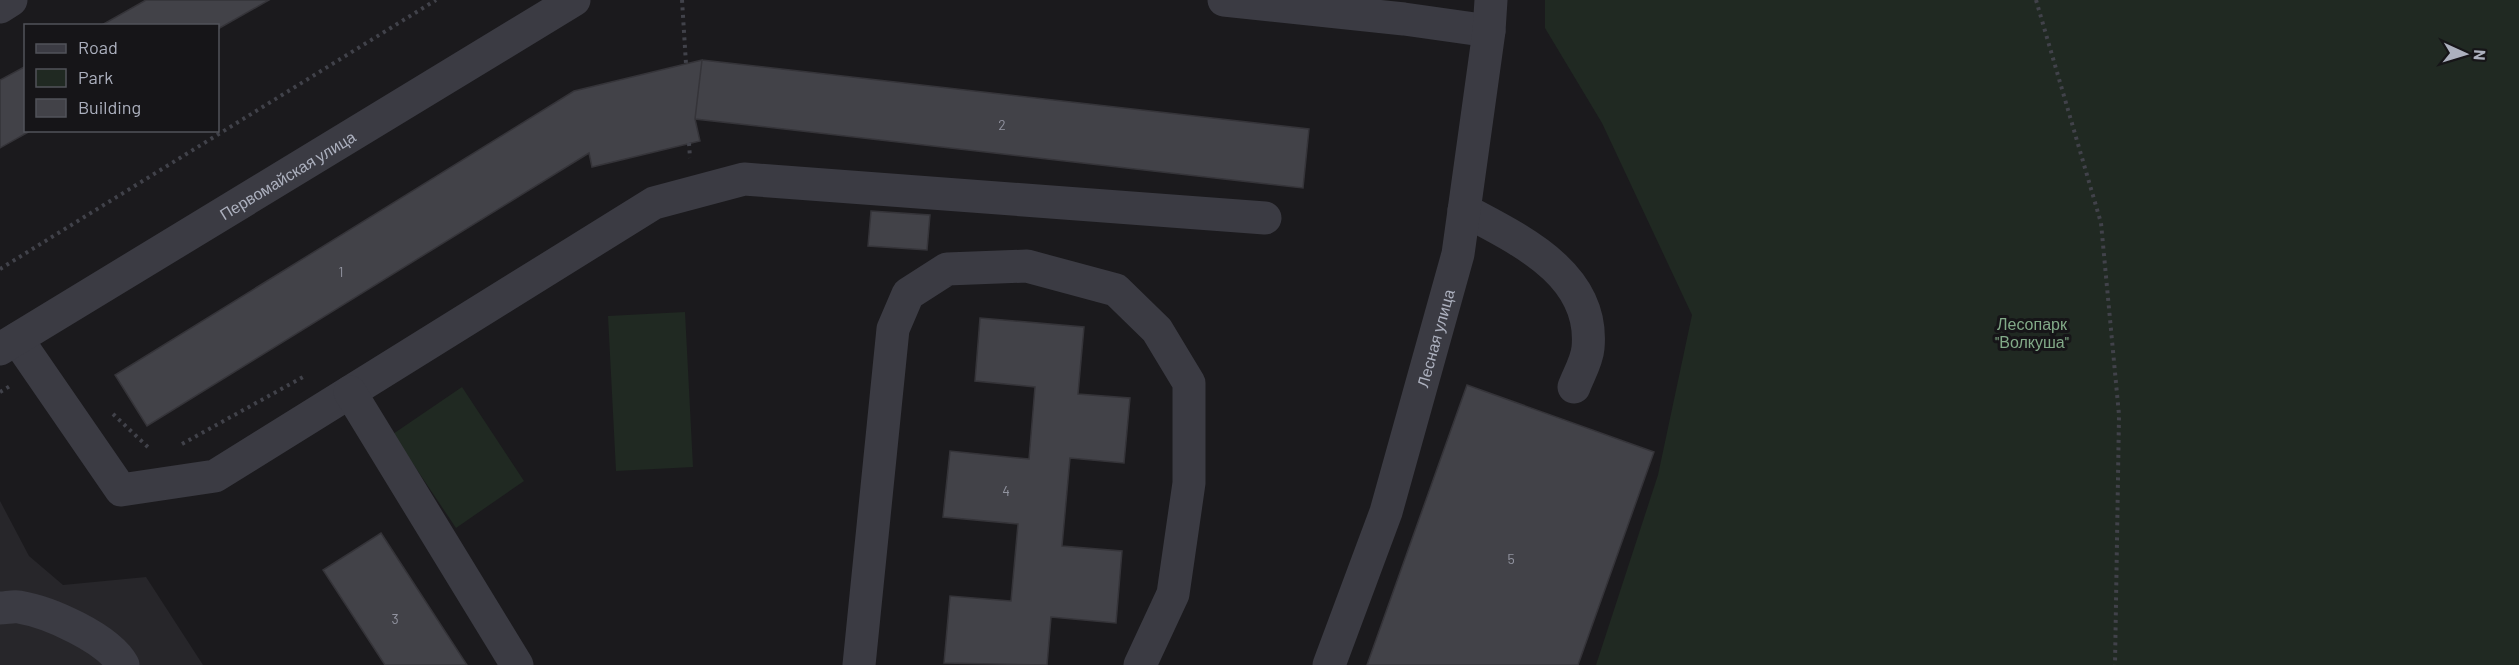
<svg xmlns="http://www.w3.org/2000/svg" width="2519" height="665" font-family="Barlow,sans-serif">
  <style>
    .built { fill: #27262a }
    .green { fill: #202922 }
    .building { fill: #424248; stroke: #353439; stroke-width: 1.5 }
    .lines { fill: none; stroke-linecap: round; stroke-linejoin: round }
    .path { stroke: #41424a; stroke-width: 4; stroke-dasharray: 3 4.5; stroke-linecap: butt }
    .minor { stroke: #3b3b43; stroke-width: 33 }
    .labels { text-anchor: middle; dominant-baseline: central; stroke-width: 6; stroke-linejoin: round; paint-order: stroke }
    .number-label { font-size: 14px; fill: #9294a0 }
    .street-label { font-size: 16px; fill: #acb0be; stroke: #161518 }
    .park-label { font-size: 16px; fill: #82aa88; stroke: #161518 }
  </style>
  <rect width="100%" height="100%" fill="#1b1a1d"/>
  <path class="built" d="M0 501 29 556 63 585 146 577 203 665H0Z"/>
  <path class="green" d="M1545 0H2519V665H1596L1658 475 1692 315 1602 123 1545 28Z
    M685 312 693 467 616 471 608 316Z
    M462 387 524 481 456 528 393 434Z"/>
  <path class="building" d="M146 0H269L218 29V26H100Z
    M702 60 695 119 700 141 592 167 589 153 147 426 115 375 574 91Z
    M702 60 1309 129 1303 188 695 119Z
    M26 66V130H32L0 148V80Z
    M871 211 930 215 927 250 868 246Z
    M980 318 1084 327 1078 394 1130 398 1124 463 1070 458 1062 546 1122 551 1116 623 1051 617 1047 665 944 663 950 596 1011 601 1018 524 943 517 950 451 1029 459 1035 387 975 381Z
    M1467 385 1654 452 1578 665H1367Z
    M381 533 467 665H385L323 570Z"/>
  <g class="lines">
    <path class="path" d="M682 0 686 64
      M2036 0 2101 223 2119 415 2115 665
      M689 143 690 158
      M0 269 436 0
      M0 392 10 386
      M113 414 151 450
      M182 444 303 377 305 380"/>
    <g class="minor">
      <path d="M1224 0 1404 19 1489 31"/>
      <path d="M0 7 11 0"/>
      <path d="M1464 210C1520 240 1595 274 1588 348 1587 361 1578 376 1574 387"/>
      <path d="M17 339 121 490 215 476 654 203 744 179 1265 218"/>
      <path id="s1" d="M0 349 574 0"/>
      <path d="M350 392 517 665"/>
      <path d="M0 608C6 608 13 606 19 607 49 612 108 638 123 665"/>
      <path d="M859 665 893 329 908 294 947 269 1027 266 1116 290 1157 330 1189 383V483L1173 594 1140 665"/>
      <path id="s2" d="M1329 665 1386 512 1458 254 1489 31 1491 0"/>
    </g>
  </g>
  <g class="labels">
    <g class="number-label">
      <text x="1002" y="124">2</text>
      <text x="341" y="271">1</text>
      <text x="1006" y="490">4</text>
      <text x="1511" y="558">5</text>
      <text x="395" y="618">3</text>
    </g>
    <g class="street-label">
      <text stroke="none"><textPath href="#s1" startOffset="336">Первомайская улица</textPath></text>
      <text stroke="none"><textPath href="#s2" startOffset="344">Лесная улица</textPath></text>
    </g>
    <g class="park-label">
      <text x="2032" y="323">Лесопарк<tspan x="2032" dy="18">"Волкуша"</tspan></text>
    </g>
  </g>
  <rect x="24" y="24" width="195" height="108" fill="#161518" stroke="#52535a" stroke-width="1.5"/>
  <rect x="36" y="44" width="30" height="9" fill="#3b3b43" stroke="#52535a" stroke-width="1.5"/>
  <text x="78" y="54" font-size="18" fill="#acb0be">Road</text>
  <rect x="36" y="69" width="30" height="18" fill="#202922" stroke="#52535a" stroke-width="1.5"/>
  <text x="78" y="84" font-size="18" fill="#acb0be">Park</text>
  <rect x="36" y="99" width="30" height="18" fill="#424248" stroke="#52535a" stroke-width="1.5"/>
  <text x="78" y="114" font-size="18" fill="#acb0be">Building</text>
  <g transform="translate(2465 54) rotate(94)" stroke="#161518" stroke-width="4.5" paint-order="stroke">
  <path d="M0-4.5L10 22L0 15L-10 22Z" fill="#acb0be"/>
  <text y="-9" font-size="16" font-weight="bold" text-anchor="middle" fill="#acb0be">N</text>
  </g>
</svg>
